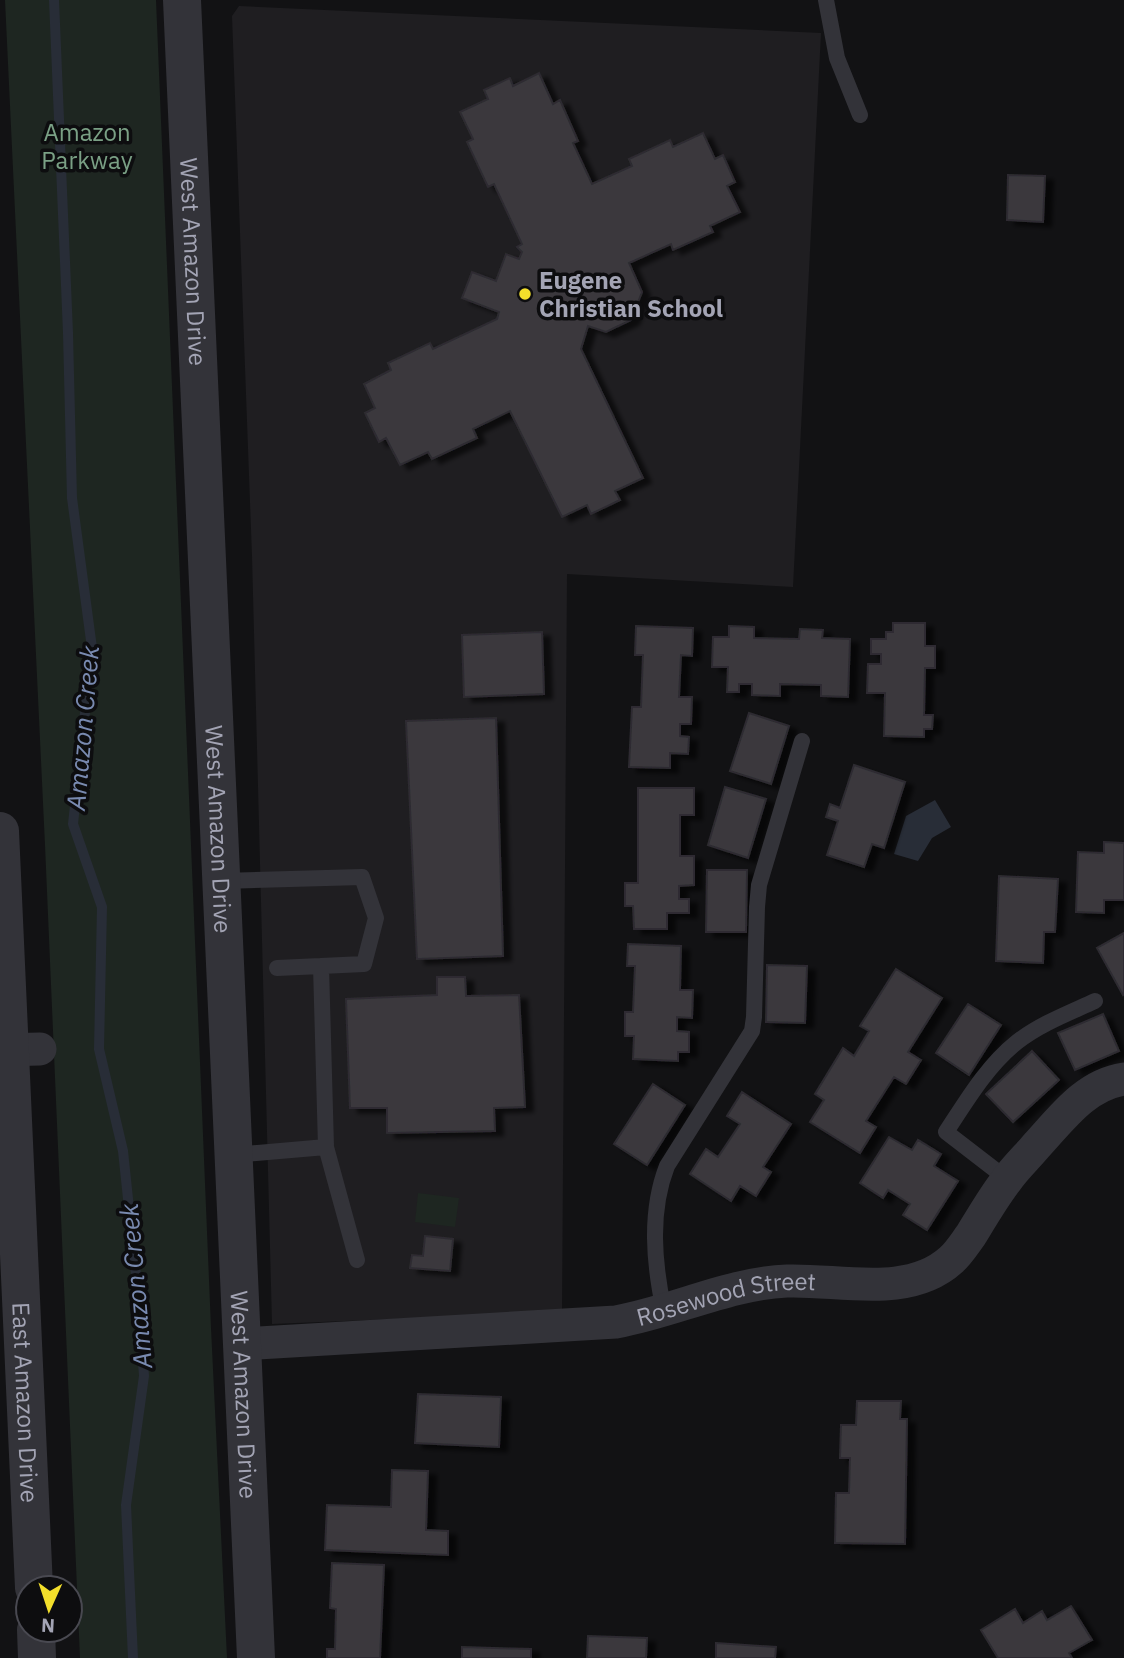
<svg xmlns="http://www.w3.org/2000/svg" width="1124" height="1658" font-family="'IBM Plex Sans',sans-serif">
  <style>
    .built { fill: #1f1e21 }
    .green { fill: #1e2621 }
    .water { fill: #282d37 }
    .lines { fill: none; stroke-linecap: round; stroke-linejoin: round }
    .stream { stroke: #282d37; stroke-width: 10 }
    .building { fill: #3a393e; stroke: #2d2c30; stroke-width: 2; filter: url(#shadow) }
    .service { stroke: #333339; stroke-width: 16 }
    .minor { stroke: #333339; stroke-width: 33 }
    .tertiary { stroke: #333339; stroke-width: 38 }
    .poi-dot { fill: #f3df2b; stroke: #0d0d0f; stroke-width: 2.5 }
    .labels { text-anchor: middle; dominant-baseline: central; stroke-width: 7; stroke-linejoin: round; paint-order: stroke }
    .park-label { font-size: 24px; fill: #7aa085; stroke: #0d0d0f }
    .street-label { font-size: 24px; fill: #a3a4b4; stroke: #0d0d0f }
    .poi-label { font-size: 24px; font-weight: bold; fill: #a3a4b4; stroke: #0d0d0f; text-anchor: start }
    .water-label { font-size: 26px; font-style: italic; fill: #798ab0; stroke: #0d0d0f }
  </style>
  <defs>
    <filter id="shadow"><feDropShadow dx="8" dy="4.5" stdDeviation="2" flood-color="#0009"/></filter>
  </defs>
  <rect width="100%" height="100%" fill="#121214"/>
  <path class="built" d="M239 6 821 33 793 587 567 574 562 1312 272 1324 252 556 232 16Z"/>
  <path class="green" d="M5 0H156L211 1328 227 1658H80L45 845Z
    M418 1193 459 1198 455 1227 415 1222Z"/>
  <path class="water" d="M935 800 951 827 932 838 918 861 894 854 906 816Z"/>
  <g class="lines">
    <path class="stream" d="M54 0 68 333 72 498 92 648 73 824 102 907 99 1049 123 1151 138 1294 144 1376 126 1505 133 1658"/>
  </g>
  <path class="building" d="M539 73 553 104 560 100 578 141 573 143 592 184 632 166 629 159 670 140 673 147 703 133 715 159 723 155 735 182 727 186 740 212 710 226 713 232 673 250 671 244 629 263 642 292 631 320 606 332 588 326 581 349 643 478 615 491 620 500 591 514 587 505 562 517 510 411 473 429 477 438 432 459 428 452 400 465 386 438 379 442 365 413 375 408 364 384 391 370 388 363 430 343 433 349 497 319 499 312 462 298 472 272 496 281 506 254 519 259 522 252 517 247 522 244 494 184 488 187 467 142 473 139 460 112 488 99 484 90 510 78 513 86Z
    M1008 175 1045 176 1043 222 1007 220Z
    M893 623H925V646H935V668H925L924 715H933L932 729H924V737L884 736 885 693H867L868 664H881V654H871V639H886V632H893Z
    M636 626 693 628 692 656 681 655 679 697H692L691 724H680V736L689 737 688 754 670 753V768L629 767 632 707H641L643 655H635Z
    M729 626 754 627V638L799 639 800 629 823 630 822 638 850 639 848 697 821 696V685L780 684V696L752 695V684H739V692H727L728 667H712L713 637H729Z
    M542 632 544 694 464 697 462 635Z
    M749 713 789 726 771 784 730 771Z
    M496 718 503 956 417 959 406 721Z
    M854 765 905 782 884 848 872 844 864 867 827 855 838 821 826 817 830 804 840 808Z
    M725 787 766 799 748 858 708 845Z
    M638 788H694V815H680V856H694V885L679 886V899H689V913H667V929H634L633 906H625V883H638Z
    M1104 842 1124 843V900H1104V913L1076 912 1078 852 1104 853Z
    M707 870H747L746 932H706Z
    M999 876 1058 879 1055 932H1044L1043 963 996 961Z
    M1124 933V994L1123 995 1097 948Z
    M628 944 681 946 680 990H693L692 1018 677 1017V1031L689 1032V1052H678V1061L633 1059 634 1036H625V1012H633L635 966H627Z
    M767 965 807 966 805 1023 766 1022Z
    M896 969 942 998 908 1052 921 1060 906 1084 894 1077 866 1121 876 1127 860 1153 810 1122 824 1100 815 1094 843 1048 854 1056 869 1031 860 1026Z
    M437 977H465L466 996 519 995 525 1107 494 1108 495 1131 387 1133V1108H350L346 999 437 995Z
    M968 1004 1001 1025 969 1075 936 1053Z
    M1103 1014 1119 1051 1075 1070 1058 1033Z
    M1032 1051 1059 1080 1013 1122 986 1094Z
    M653 1084 685 1105 647 1165 614 1144Z
    M742 1092 791 1124 763 1167 771 1172 756 1196 740 1186 731 1201 690 1174 706 1149 718 1157 740 1124 727 1116Z
    M889 1137 912 1150 918 1140 941 1154 934 1166 958 1181 927 1230 903 1215 910 1204 888 1190 883 1198 860 1183Z
    M425 1236 453 1239 450 1271 410 1268 412 1255 423 1256Z
    M418 1394 501 1397 499 1447 415 1443Z
    M857 1401H901L900 1419H907L905 1544 835 1543 836 1493H849L850 1458H840L841 1425H856Z
    M392 1470 428 1471 426 1530 448 1531V1555L325 1550 327 1505 391 1507Z
    M332 1563 384 1565 380 1658H327V1649H335L336 1609 330 1608Z
    M1071 1606 1092 1640 1069 1653 1072 1658H998L981 1630 1015 1609 1023 1623 1042 1611 1047 1620Z
    M588 1636 647 1638 646 1658H587Z
    M716 1643 776 1647 775 1658H716Z
    M462 1647 531 1649V1658H462Z"/>
  <g class="lines">
    <path class="service" d="M826 0 837 58 860 115
      M222 881 362 877 376 918 364 964 321 966 326 1147
      M277 968 321 966
      M234 1155 326 1147 357 1260
      M1007 1179 946 1132C967 1100 987 1066 1017 1042 1040 1024 1069 1013 1095 1001
      M664 1311C654 1264 649 1212 667 1166L752 1031 754 1017 757 907 759 885 802 741"/>
    <g class="minor">
      <path d="M0 1050 40 1049"/>
      <path id="s1" d="M242 1344 616 1322C672 1312 731 1283 787 1281 839 1279 908 1299 951 1260 959 1253 965 1243 971 1235 982 1217 993 1198 1006 1181 1015 1168 1027 1157 1037 1145 1062 1118 1085 1085 1124 1079"/>
    </g>
    <g class="tertiary">
      <path id="s2" d="M182 0 256 1658"/>
      <path id="s3" d="M0 831 34 1588"/>
      <path d="M36 1630 37 1658"/>
    </g>
  </g>
  <circle class="poi-dot" cx="525" cy="294" r="7"/>
  <g class="labels">
    <g class="park-label">
      <text x="87" y="132">Amazon<tspan x="87" dy="28">Parkway</tspan></text>
    </g>
    <g class="street-label">
      <text stroke="none"><textPath href="#s2" startOffset="262">West Amazon Drive</textPath></text>
      <text stroke="none"><textPath href="#s2" startOffset="830">West Amazon Drive</textPath></text>
      <text stroke="none"><textPath href="#s1" startOffset="488">Rosewood Street</textPath></text>
      <text stroke="none"><textPath href="#s2" startOffset="1396">West Amazon Drive</textPath></text>
      <text stroke="none"><textPath href="#s3" startOffset="572">East Amazon Drive</textPath></text>
    </g>
    <g class="poi-label">
      <text x="539" y="280">Eugene<tspan x="539" dy="28">Christian School</tspan></text>
    </g>
    <g class="water-label">
      <text transform="translate(82 728) rotate(-85)">Amazon Creek</text>
      <text transform="translate(135 1286) rotate(-95)">Amazon Creek</text>
    </g>
  </g>
  <g transform="translate(49 1609) rotate(183)"><circle r="33" fill="#0d0d0f" stroke="#494951" stroke-width="2"/>
  <path d="M0-5L12 26L0 18L-12 26Z" fill="#f3df2b"/>
  <text y="-10" font-size="19" font-weight="bold" text-anchor="middle" fill="#a3a4b4">N</text>
  </g>
</svg>
